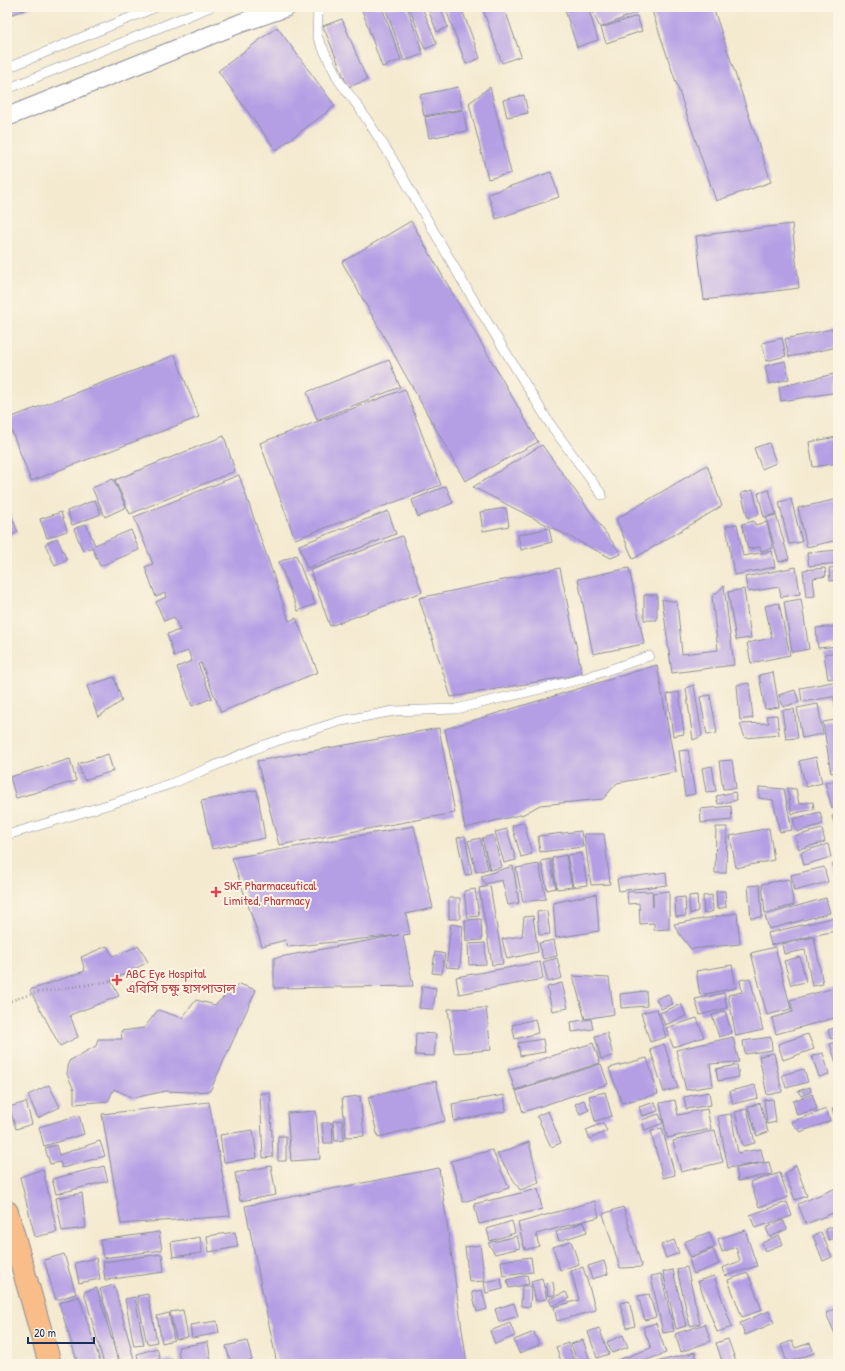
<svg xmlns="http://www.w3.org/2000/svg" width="845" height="1371" font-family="'Patrick Hand','Noto Sans Bengali',sans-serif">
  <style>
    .building { fill: #b49fe5 }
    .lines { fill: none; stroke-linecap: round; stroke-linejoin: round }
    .service-casing { stroke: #888c97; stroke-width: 10 }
    .minor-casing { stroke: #888c97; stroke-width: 20 }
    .trunk-casing { stroke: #888c97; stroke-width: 24 }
    .path { stroke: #888c97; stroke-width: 2.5; stroke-dasharray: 1 3; stroke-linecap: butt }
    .service { stroke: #fff; stroke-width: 9 }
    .minor { stroke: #fff; stroke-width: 18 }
    .trunk { stroke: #f8bd89; stroke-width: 22 }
    .health-dot { fill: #e0444e; stroke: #fcf5e5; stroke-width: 1.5 }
    .labels { text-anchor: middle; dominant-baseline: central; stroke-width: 4; stroke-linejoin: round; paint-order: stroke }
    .health-label { font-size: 13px; fill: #be3a42; stroke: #fcf5e5; text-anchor: start }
  </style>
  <rect width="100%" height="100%" fill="#fcf5e5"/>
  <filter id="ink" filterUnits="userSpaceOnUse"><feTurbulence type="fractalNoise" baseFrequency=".025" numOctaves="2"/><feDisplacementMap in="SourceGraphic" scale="8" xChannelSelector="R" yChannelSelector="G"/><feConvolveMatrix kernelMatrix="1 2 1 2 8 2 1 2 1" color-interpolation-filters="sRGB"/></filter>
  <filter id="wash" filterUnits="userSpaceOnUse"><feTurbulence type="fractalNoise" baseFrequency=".012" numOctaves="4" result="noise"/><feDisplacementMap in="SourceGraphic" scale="16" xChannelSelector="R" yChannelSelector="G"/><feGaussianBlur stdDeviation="0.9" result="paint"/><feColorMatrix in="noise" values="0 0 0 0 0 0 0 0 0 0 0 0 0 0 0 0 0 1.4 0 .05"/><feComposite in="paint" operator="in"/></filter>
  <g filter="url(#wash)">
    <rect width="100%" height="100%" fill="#f4ead0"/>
    <g id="blocks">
      <path class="building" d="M7 7H33L10 15Z
        M361 7H382L401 60 382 67Z
        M385 7H407L423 54 404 61Z
        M409 7H422L437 44 425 49Z
        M427 7H440L448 27 437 32Z
        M445 7H461L480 58 466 64Z
        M482 7H504L521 56 502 63Z
        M564 7H588L598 40 577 47Z
        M591 7H649L600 28Z
        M713 7 771 182 716 201 651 8Z
        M637 16 642 31 606 43 601 28Z
        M342 19 367 80 348 87 323 26Z
        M277 27 335 106 276 150 218 71Z
        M458 87 462 109 424 116 420 95Z
        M490 87 511 173 488 179 469 103Z
        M524 95 528 113 507 117 503 100Z
        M463 110 467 131 429 138 425 117Z
        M551 172 559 197 496 219 488 194Z
        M411 221 538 442 465 481 342 262Z
        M792 224 799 288 704 300 696 236Z
        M837 328 838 347 789 357 785 339Z
        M782 338 786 356 766 361 762 343Z
        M175 355 199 417 31 481 7 419Z
        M389 360 400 387 317 420 307 392Z
        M785 361 789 379 769 384 765 366Z
        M838 373V392L781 401 779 387Z
        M405 389 441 485 295 539 260 443Z
        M224 436 235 471 130 514 115 480Z
        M837 437 838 463 813 467 809 442Z
        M769 443 776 463 762 469 754 448Z
        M542 445 621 554 611 558 473 487Z
        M707 465 722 506 633 559 616 519Z
        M239 475 289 621 296 618 318 672 221 712 201 663 198 664 212 698 192 706 177 667 192 661 188 651 174 656 167 634 180 630 174 617 164 621 156 602 166 597 165 593 156 597 145 567 153 564 134 517Z
        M113 479 126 507 105 517 92 488Z
        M446 486 453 503 418 517 412 500Z
        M753 490 759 514 748 518 741 493Z
        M769 490 776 514 764 517 758 493Z
        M791 499 802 542 789 544 779 502Z
        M838 499V540L807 547 798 508Z
        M95 500 101 514 72 525 67 511Z
        M506 508 509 526 483 531 480 512Z
        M9 510 18 532 7 537V511Z
        M388 511 396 534 307 568 299 545Z
        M61 512 67 531 47 538 40 519Z
        M776 515 789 559 779 562 766 518Z
        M754 521 755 525 767 522 773 548 761 551 760 547 748 549 742 524Z
        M86 524 95 545 131 530 139 550 100 566 92 547 83 551 74 529Z
        M737 524 743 556 772 551 775 567 734 575 726 526Z
        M549 528 552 542 521 550 518 535Z
        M402 536 422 592 330 626 310 570Z
        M57 538 67 560 55 566 45 544Z
        M838 550V563L809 566 807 553Z
        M296 555 315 604 298 611 279 562Z
        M796 567 800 594 781 597 779 587 748 592 745 577Z
        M838 567V580L830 581 829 568Z
        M560 568 582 674 451 697 419 598Z
        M629 568 644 644 593 654 578 579Z
        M825 568 826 576 813 578 815 596 806 597 803 570Z
        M724 586 734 665 672 673 662 599 677 602 682 654 718 650 712 597Z
        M744 589 751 638 736 640 728 592Z
        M644 595H657V620H644Z
        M801 599 809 649 792 652 784 602Z
        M779 603 790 655 751 663 747 643 772 638 765 606Z
        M838 626V646L818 648 816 628Z
        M838 652V677L828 679 824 654Z
        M657 665 676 772 617 783 603 799 540 805 524 814 465 828 445 729Z
        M773 672 779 707 765 709 759 675Z
        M114 677 122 701 98 717 87 686Z
        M838 681V696L802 702 800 688Z
        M749 683 753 718 740 720 737 685Z
        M694 685 702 736 693 740 686 688Z
        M795 690 799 702 783 707 779 695Z
        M679 692 684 734 673 736 667 694Z
        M710 695 717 733 707 735 700 697Z
        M834 699H838V711H836Z
        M818 704 823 734 802 738 797 708Z
        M794 709 798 738 786 739 782 710Z
        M777 715 779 735 745 738 740 724 769 723 766 716Z
        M835 720 838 741V772L831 773 823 722Z
        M439 728 455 813 279 845 257 761Z
        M688 750 695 794 685 796 679 751Z
        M108 754 113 771 84 780 78 764Z
        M816 757 822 783 806 787 799 761Z
        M70 759 76 781 16 798 10 777Z
        M732 760 736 788 723 789 719 761Z
        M712 766 716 791 706 792 702 768Z
        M836 780 838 785V807L832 808 825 783Z
        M759 787 784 789 792 830 780 832 773 800 759 798Z
        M787 788 796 789 799 804 813 802 814 809 792 814Z
        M257 790 265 838 212 849 201 801Z
        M735 792 737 800 718 804 716 796Z
        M731 806 732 820 701 823 700 809Z
        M820 812 823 824 797 832 793 819Z
        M838 814V837L832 816Z
        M524 822 532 854 521 857 512 826Z
        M414 826 433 908 406 914 410 934 403 935 413 986 274 988V958L399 935 288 947 286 940 262 946 232 858Z
        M716 827H727L726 873H715Z
        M769 828 774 860 736 868 730 836Z
        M507 829 516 860 504 863 495 832Z
        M822 829 825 842 799 849 795 836Z
        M581 831 583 847 540 852 538 836Z
        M584 834H604L610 884 591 885Z
        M493 835 502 867 490 870 482 838Z
        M465 836 472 874 465 875 457 838Z
        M480 838 488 869 476 872 468 841Z
        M828 844 831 857 804 865 801 852Z
        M582 853 587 885 573 887 567 855Z
        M566 855 572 887 557 889 552 858Z
        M550 859 556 888 547 890 541 861Z
        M838 863V878L836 879 833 864Z
        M539 864 546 899 523 902 516 868Z
        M513 866 519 903 508 905 502 880 485 884 481 876Z
        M824 867 828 882 794 891 791 875Z
        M666 872 667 885 619 891 617 879Z
        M789 879 794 905 765 913 762 884Z
        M760 885 762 917 751 918 748 886Z
        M490 886 503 964 492 965 479 888Z
        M475 889 479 916 467 917 464 891Z
        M652 891 653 907V893L669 891V929L654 930V923L640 924 639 903 628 904 627 892Z
        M716 891H725L726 907 717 909Z
        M596 894 599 931 556 938 553 903Z
        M697 895 698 911 690 914 689 896Z
        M712 895 713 911 704 914 703 896Z
        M685 897 686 916 676 917 675 898Z
        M449 898H460V919H449Z
        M826 898 830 913 769 929 765 915Z
        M547 911 550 934 539 935 537 912Z
        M737 913 740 944 691 949 678 932 674 924Z
        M533 916 538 952 507 959 502 939 522 936 524 917Z
        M832 918 835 931 771 945 768 933Z
        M481 919 482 940 466 941 465 920Z
        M451 924 463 926 460 968 446 967Z
        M814 937 823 984 812 986 805 950 784 954 782 944Z
        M554 940 557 956 543 959 539 943Z
        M485 943 486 964 469 965 468 944Z
        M107 946 113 956 139 946 148 962 111 981 119 996 70 1015 78 1037 60 1046 30 990 85 971 81 957Z
        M775 947 791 1009 767 1015 751 953Z
        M435 952 445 954 442 974 432 973Z
        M800 957 806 982 791 985 784 961Z
        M557 958 562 978 548 982 543 962Z
        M540 962 543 979 459 994 456 977Z
        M732 965 736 988 700 995 696 971Z
        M573 976 609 978 614 1014 585 1019Z
        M750 978 763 1030 736 1036 728 995 742 992 740 980Z
        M562 983 568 1008 552 1011 547 987Z
        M239 984 256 990 210 1091 191 1092 166 1091 133 1098 114 1089 108 1101 74 1104V1090L67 1074 69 1061 96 1046 98 1039H122L121 1031 144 1028 158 1010 182 1018 196 1000 215 1005Z
        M422 986 436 988 433 1009 419 1008Z
        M838 987V1017L776 1034 772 1018 793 1012 790 1000Z
        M646 991 647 1006 621 1008 620 994Z
        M724 993 727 1008 700 1015 695 999Z
        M668 994 673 1004 661 1009 656 999Z
        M681 1004 686 1016 665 1025 660 1013Z
        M486 1008 491 1050 454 1053 448 1009Z
        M657 1009 666 1037 650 1042 641 1013Z
        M725 1011 732 1033 719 1037 712 1015Z
        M697 1018 704 1037 673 1047 666 1028Z
        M535 1019 538 1033 515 1039 512 1025Z
        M591 1019 593 1029 572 1032 571 1022Z
        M838 1027V1037L831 1039 828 1030Z
        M416 1033 436 1034 434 1056 415 1055Z
        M607 1033 613 1056 601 1059 595 1036Z
        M808 1034 814 1049 783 1060 778 1044Z
        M733 1037 739 1062 710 1064 713 1086 686 1090 676 1050Z
        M771 1037 772 1050 745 1054 743 1041Z
        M543 1039 545 1052 520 1056 518 1043Z
        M838 1041V1062L836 1063 830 1044Z
        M593 1043 600 1063 515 1090 508 1070Z
        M664 1044 678 1088 664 1092 650 1049Z
        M774 1053 782 1092 767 1095 759 1056Z
        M823 1053 829 1074 819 1077 812 1056Z
        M647 1058 658 1094 622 1103 609 1068Z
        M601 1064 608 1084 523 1112 516 1091Z
        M737 1065 739 1077 718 1081 716 1069Z
        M804 1069 808 1082 786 1088 782 1075Z
        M436 1081 445 1121 378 1137 368 1097Z
        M49 1085 60 1107 38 1118 28 1095Z
        M755 1085 758 1098 733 1104 730 1091Z
        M810 1087 811 1092 801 1096 798 1091Z
        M605 1092 612 1116 595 1121 589 1096Z
        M709 1092 711 1105 686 1109 684 1097Z
        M260 1093H270L273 1157 263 1158Z
        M812 1094 817 1109 797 1115 793 1101Z
        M504 1095 506 1111 454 1121 452 1104Z
        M360 1096 364 1136 346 1137 342 1098Z
        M773 1099 776 1122 767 1124 764 1100Z
        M584 1100 589 1110 580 1114 575 1104Z
        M675 1100 678 1115 707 1109 711 1129 667 1138 660 1103Z
        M26 1102 32 1124 16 1129 9 1107Z
        M209 1102 230 1216 121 1224 102 1114Z
        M655 1102 658 1111 642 1116 639 1107Z
        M760 1103 768 1132 757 1136 748 1107Z
        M838 1106V1116L835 1117 832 1109Z
        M747 1109 755 1143 743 1146 735 1112Z
        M826 1109 830 1121 800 1132 791 1122Z
        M316 1111 320 1159 291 1161 287 1113Z
        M548 1111 561 1143 551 1147 537 1116Z
        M659 1114 663 1123 645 1130 642 1120Z
        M731 1114 738 1153 761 1149 764 1162 728 1168 718 1116Z
        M79 1115 84 1134 44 1146 39 1127Z
        M342 1120 344 1140 335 1141 333 1121Z
        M322 1123H332L333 1143H324Z
        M603 1123 607 1131 590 1139 586 1130Z
        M662 1128 675 1175 663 1178 651 1131Z
        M253 1130 257 1158 224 1162 220 1135Z
        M715 1130 723 1162 681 1172 673 1141Z
        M278 1136H286V1161H278Z
        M100 1141 105 1156 62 1168 60 1162 50 1164 45 1148 56 1145 59 1155Z
        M529 1142 539 1183 520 1190 497 1154Z
        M492 1150 509 1188 463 1202 451 1161Z
        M769 1162 772 1174 738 1181 736 1168Z
        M796 1165 807 1196 795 1200 785 1174Z
        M104 1166 108 1181 56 1194 52 1179Z
        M271 1166 276 1195 240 1201 235 1173Z
        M439 1168 467 1364H277L245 1206Z
        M43 1169 57 1232 35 1237 20 1177Z
        M780 1173 788 1197 759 1207 750 1182Z
        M836 1188 838 1192V1211L806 1224 798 1204Z
        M538 1189 542 1209 479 1224 474 1204Z
        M82 1193 86 1228 62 1231 56 1198Z
        M595 1201 599 1217 536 1234 539 1246 525 1250 518 1223Z
        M787 1202 792 1216 755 1228 750 1215Z
        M623 1207 642 1267 620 1268 603 1214Z
        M783 1220 787 1229 770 1237 766 1228Z
        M512 1221 515 1233 490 1241 487 1229Z
        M584 1222 587 1232 559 1241 556 1232Z
        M838 1225V1237L829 1240 825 1229Z
        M745 1230 757 1266 725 1276 722 1268 740 1261 736 1247 722 1252 718 1239Z
        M159 1232 162 1250 103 1258 100 1240Z
        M235 1232 238 1247 209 1252 207 1236Z
        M709 1232 715 1247 690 1257 684 1242Z
        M821 1232 832 1257 823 1261 813 1236Z
        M779 1235 783 1244 765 1251 762 1243Z
        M517 1236 520 1248 495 1254 488 1243Z
        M200 1237 202 1253 173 1257 171 1242Z
        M674 1240 679 1253 666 1258 661 1245Z
        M571 1241 579 1264 560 1270 553 1247Z
        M480 1245 485 1281 469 1282 465 1247Z
        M713 1249 719 1264 694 1274 689 1259Z
        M64 1254 76 1294 56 1300 44 1260Z
        M162 1254 164 1272 105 1280 103 1262Z
        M531 1257 533 1272 503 1276 501 1261Z
        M96 1258 100 1279 79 1283 75 1263Z
        M604 1261 608 1274 592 1279 588 1266Z
        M583 1267 596 1310 557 1321 554 1307 579 1300 571 1271Z
        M687 1267 700 1324 690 1326 677 1269Z
        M673 1270 686 1326 676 1329 663 1272Z
        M748 1273 762 1310 742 1317 728 1280Z
        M661 1274 674 1331 663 1333 651 1276Z
        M527 1275 529 1284 509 1288 507 1280Z
        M714 1276 732 1327 717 1332 698 1281Z
        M542 1278 547 1299 536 1301 531 1281Z
        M501 1279 503 1289 486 1293 484 1282Z
        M553 1282 555 1295 548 1296 546 1283Z
        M114 1285 134 1359 120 1362 100 1289Z
        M522 1286H531L530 1307 521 1306Z
        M97 1288 118 1361 109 1364H104L84 1292Z
        M482 1290 487 1309 477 1312 472 1292Z
        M566 1292 569 1299 552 1306 549 1299Z
        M148 1294 157 1342 147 1344 137 1296Z
        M649 1294 656 1317 645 1320 638 1296Z
        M79 1296 101 1364H78L59 1303Z
        M135 1297 144 1345 134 1346 125 1299Z
        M629 1301 635 1326 627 1328 620 1303Z
        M514 1303 518 1316 499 1322 495 1309Z
        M838 1308V1341L826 1313Z
        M183 1310 188 1337 176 1339 170 1312Z
        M769 1311 774 1323 745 1335 740 1323Z
        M169 1313 174 1340 162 1343 157 1316Z
        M217 1321 219 1333 192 1338 190 1325Z
        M510 1323 515 1336 495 1344 490 1331Z
        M656 1323 666 1353 635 1364H616L615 1361 651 1348 643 1327Z
        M705 1324 711 1341 681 1352 675 1334Z
        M599 1328 609 1354 597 1358 588 1332Z
        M534 1332 539 1345 519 1353 514 1340Z
        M623 1335 628 1347 612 1353 607 1342Z
        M728 1339 736 1362 723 1364 716 1343Z
        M583 1340 591 1364H578L571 1344Z
        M247 1341 252 1360 240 1364H231L226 1346Z
        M792 1341 795 1348 810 1343 814 1353 787 1363 781 1345Z
        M208 1342 211 1363 180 1364 178 1347Z
        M568 1343 575 1364H562L556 1347Z
        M157 1348 160 1359 139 1364 137 1354Z
        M695 1352 697 1361 683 1364H649Z
        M172 1359 173 1364H151V1363Z"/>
    </g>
  </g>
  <g filter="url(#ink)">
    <use href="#blocks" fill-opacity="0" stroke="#888c97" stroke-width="1"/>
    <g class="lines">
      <g class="service-casing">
        <path id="service" d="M318 7 317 36 339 81 358 106 392 158 464 284 550 424 602 495
          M7 68 156 7
          M7 89 210 7
          M7 835 117 802 173 783 264 745 341 721 394 711 456 709 582 679 649 656"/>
      </g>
      <g class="minor-casing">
        <path id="minor" d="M7 117 241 23 287 7"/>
      </g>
      <g class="trunk-casing">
        <path id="trunk" d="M7 1212 50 1364"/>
      </g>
      <path class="path" d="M7 1002 35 993 117 980"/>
      <use href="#service" class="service"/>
      <use href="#minor" class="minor"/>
      <use href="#trunk" class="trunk"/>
    </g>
  </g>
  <g class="health-dot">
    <path d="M214 886h4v4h4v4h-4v4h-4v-4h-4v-4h4z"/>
    <path d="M115 974h4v4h4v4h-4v4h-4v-4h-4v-4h4z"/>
  </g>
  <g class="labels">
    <g class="health-label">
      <text x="224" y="885">SKF Pharmaceutical<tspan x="224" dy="15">Limited, Pharmacy</tspan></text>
      <text x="126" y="973">ABC Eye Hospital<tspan x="126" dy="15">এবিসি চক্ষু হাসপাতাল</tspan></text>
    </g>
  </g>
  <rect width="845" height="1371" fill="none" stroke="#fcf5e5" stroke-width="24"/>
  <path d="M28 1337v6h66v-6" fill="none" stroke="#1b2f5e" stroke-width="2"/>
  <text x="34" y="1337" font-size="12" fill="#1b2f5e" stroke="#fcf5e5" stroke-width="3" paint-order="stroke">20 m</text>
</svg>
